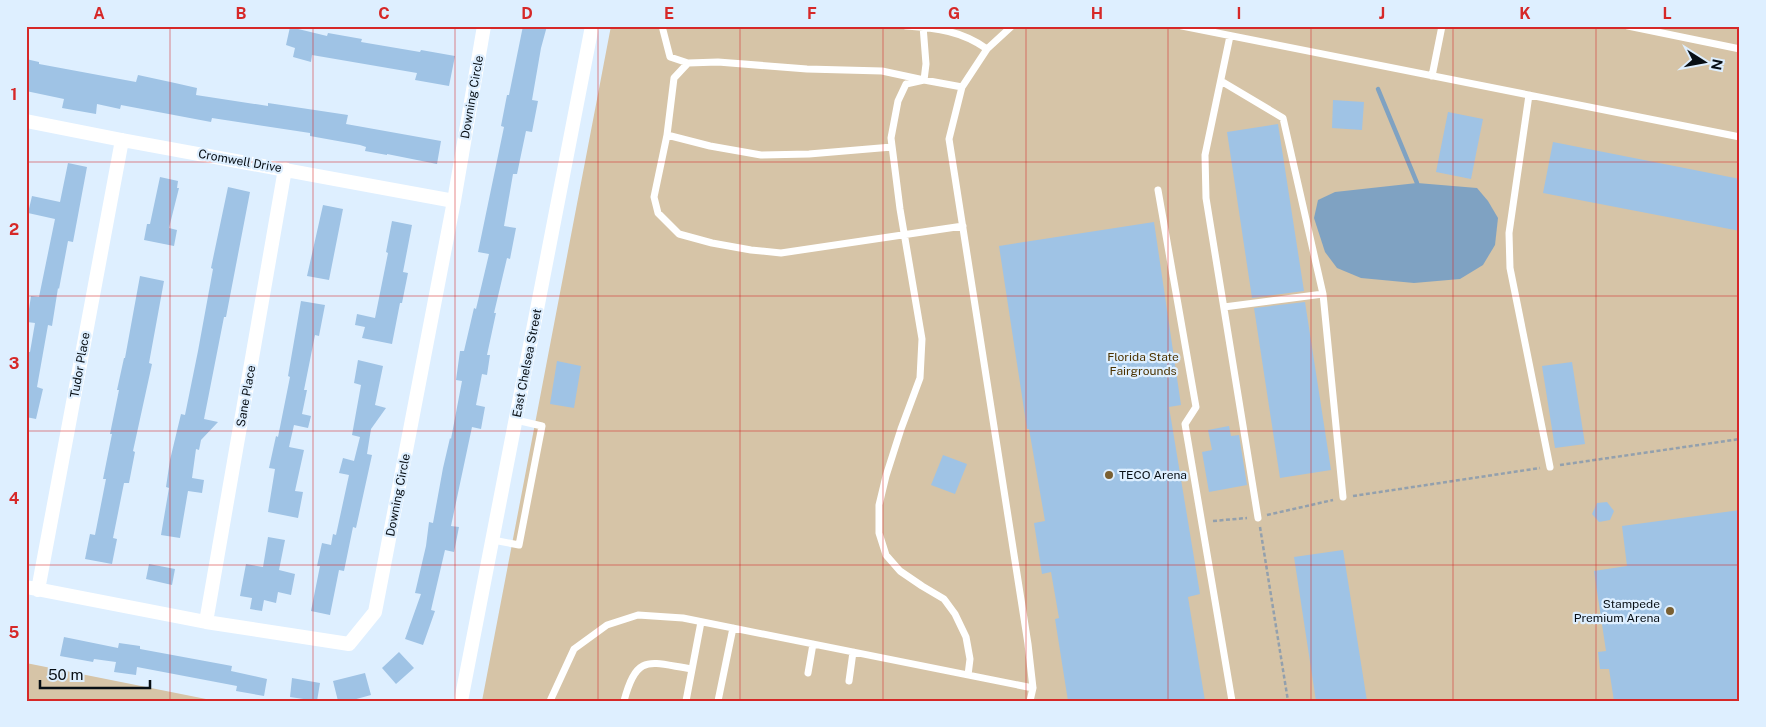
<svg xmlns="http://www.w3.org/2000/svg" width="1766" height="727" font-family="'Public Sans',sans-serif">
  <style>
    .green { fill: #d6c4a7 }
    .water { fill: #7fa2c2 }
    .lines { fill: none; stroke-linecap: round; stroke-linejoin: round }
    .stream { stroke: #7fa2c2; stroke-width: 4.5 }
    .building { fill: #9fc3e5 }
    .path { stroke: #93a0ad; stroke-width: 2.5; stroke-dasharray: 4 2.5; stroke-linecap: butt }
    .lane { stroke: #fff; stroke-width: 7 }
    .street { stroke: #fff; stroke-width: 14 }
    .grid { fill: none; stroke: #d62828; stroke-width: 1; stroke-opacity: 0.55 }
    .poi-dot { fill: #7a6032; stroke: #deefff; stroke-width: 2 }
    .labels { text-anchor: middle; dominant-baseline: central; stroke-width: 4.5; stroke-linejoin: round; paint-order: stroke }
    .street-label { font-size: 12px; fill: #070e14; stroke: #deefff }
    .park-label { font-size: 12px; fill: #4c3300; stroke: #deefff }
    .poi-label { font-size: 12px; fill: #070e14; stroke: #deefff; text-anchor: start }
    .neatline { fill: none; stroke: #d62828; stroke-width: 2 }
    .grid-label { font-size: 16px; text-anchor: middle; font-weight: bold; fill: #d62828 }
  </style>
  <rect width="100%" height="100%" fill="#deefff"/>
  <path class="green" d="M611 26H1740V701H482Z
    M26 663 216 701H26Z"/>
  <path class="water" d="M1417 183 1477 188 1488 201 1498 218 1495 245 1483 265 1460 279 1414 283 1361 278 1337 268 1325 252 1314 218 1318 200 1335 192Z"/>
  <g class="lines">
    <path class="stream" d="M1378 89 1417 183"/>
  </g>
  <path class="building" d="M523 26H547L541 48 532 100 538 101 532 132 526 131 517 174H513L504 226 516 228 510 259 507 258 494 313H496L487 355H490L487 375 482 374 476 405 485 407 481 429 472 427 451 526 459 527 454 552 445 550 431 610 435 611 423 645 405 639 421 594 415 593 426 546 429 522 433 523 443 468 450 438 451 439 462 381 456 380 460 351H464L474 308 476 309 489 254 478 252 504 127 501 126 507 95H509Z
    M290 27 327 36 328 33 362 39 361 42 420 52 421 50 455 56 449 86 415 80 417 73 312 55 311 62 293 57 295 48 286 45Z
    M26 59 39 62V64L136 82 138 75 175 83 197 88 196 95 268 106V103L348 115 346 124 441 141 437 164 387 154V155L365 151 366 147 360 145 310 136V133L212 118 211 122 121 105 120 109 97 104 96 114 62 108 64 99 26 91Z
    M1333 100 1364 102 1362 130 1332 128Z
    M1448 112 1483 119 1471 179 1436 172Z
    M1278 124 1304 291 1252 298 1227 132Z
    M1553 142 1740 179V231L1543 193Z
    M68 163 87 167 73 242 68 241 59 289 58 288 52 326 48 325 37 387 43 389 36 419 26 417V352H30L35 323 27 322 31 296 39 297 55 219 28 213 32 196 60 202Z
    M160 177 178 181 177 188H179L169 228 177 230 174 246 144 240 147 224H150Z
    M228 187 250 192 226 317H224L204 419 218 422 201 440 199 450 196 449 192 478 204 480 202 493 188 491 180 538 161 535 169 488 166 487 170 460 181 414 185 415 198 351 213 269 211 268Z
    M323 205 343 209 329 280 307 276Z
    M392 221 412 225 403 272 408 273 402 303H400L392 344 362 338 365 327 355 325 357 314 375 318 388 253 386 252Z
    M1154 222 1181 405 1169 407 1200 594 1188 597 1205 701H1068L1055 619 1059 618 1051 572 1042 574 1034 523 1045 521 1029 429H1027L999 246Z
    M140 276 164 281 149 363 152 364 133 451 135 452 129 483H124L113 538 117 539 112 564 85 559 90 534 95 535 106 479H103L112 434H110L119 390H117L124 358H125Z
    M301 301 325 305 319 336 315 335 304 390H307L302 414 311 416 308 428 294 425 289 447 304 450 295 491 303 492 298 518 268 512 275 469 269 468 276 436 278 437 290 377 288 376Z
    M1305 302 1331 470 1280 478 1254 308Z
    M358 360 383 366 375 405 386 408 371 429 367 454 372 455 356 528 353 527 344 571 339 570 330 615 311 611 320 566H317L322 543 331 545 333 534 336 535 349 475 339 473 343 458 354 461 360 437 352 435 361 385 354 383Z
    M557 361 581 366 574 408 550 404Z
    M1572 362 1585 444 1555 448 1542 366Z
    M1229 426 1231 436 1239 435 1247 485 1209 492 1202 452 1212 450 1208 430Z
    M943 455 967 464 955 494 931 485Z
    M1607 502 1614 511 1610 520 1599 522 1592 514 1597 503Z
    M1740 510V701H1614L1609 669H1600L1598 652 1606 651 1594 571 1627 566 1622 526Z
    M268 537 285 540 279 570 295 574 291 595 278 592 276 603 264 600 262 611 250 609 252 598 240 596 246 564 263 567Z
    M1343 550 1367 701H1316L1294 557Z
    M149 564 175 569 172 585 146 579Z
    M64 637 118 648 119 643 140 646V649L232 666 231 671 267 679 264 696 236 691 237 686 137 667 136 675 114 672 116 662 94 659 93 662 60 656Z
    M399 652 414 668 396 684 382 668Z
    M365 673 371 695 349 701H338L333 681Z
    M292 678 320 683 317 701 290 697Z"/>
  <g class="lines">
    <path class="path" d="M1560 465 1740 439
      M1353 496 1540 468
      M1267 515 1333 500
      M1213 521 1247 518
      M1260 527 1288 701"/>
    <path class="lane" d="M662 26 670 57 688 63
      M906 26C937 28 962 31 987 49
      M923 26 926 64 924 80 882 71 807 69 718 62 688 63 674 78 667 135 654 197 658 213 679 234 712 243 751 250 781 253 963 226
      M1012 26 987 49 962 87 949 139 1028 644 1033 688 1030 701
      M1182 26 1740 137
      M1628 26 1740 49
      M1230 36 1205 155 1206 198 1258 518
      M1432 76 1442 26
      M1221 81 1283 118 1323 294 1224 307
      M962 87 924 80 906 84 898 101 891 138 900 209 922 339 920 378 901 429 886 476 879 505V533L886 555 900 571 922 586 944 599 955 614 966 637 970 659 968 675
      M1529 95 1509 233 1510 268 1550 467
      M667 135 710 146 761 155 809 154 892 147
      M1158 190 1196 407 1185 424 1232 701
      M1323 294 1343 497
      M493 540 519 545 542 426 516 420
      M808 673 813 644
      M849 681 853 652
      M550 701 574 649 607 625 638 615 683 618 1033 688
      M624 701C637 652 650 663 692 669
      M686 701 701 622
      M718 701 733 628"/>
    <path class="street" d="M26 121 122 140 454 201
      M26 587 206 622 349 644 375 612 454 201 484 26
      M38 590 122 140
      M206 622 285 169
      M461 701 592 26"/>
  </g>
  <path class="grid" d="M170 26V701M313 26V701M455 26V701M598 26V701M740 26V701M883 26V701M1026 26V701M1168 26V701M1311 26V701M1453 26V701M1596 26V701M26 162H1740M26 296H1740M26 431H1740M26 565H1740"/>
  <g class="poi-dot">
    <circle cx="1109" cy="475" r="5"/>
    <circle cx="1670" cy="611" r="5"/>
  </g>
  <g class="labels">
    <g class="street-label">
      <text transform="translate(472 97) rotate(-80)">Downing Circle</text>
      <text transform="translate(240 161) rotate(10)">Cromwell Drive</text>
      <text transform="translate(527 363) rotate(-79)">East Chelsea Street</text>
      <text transform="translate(80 365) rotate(-80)">Tudor Place</text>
      <text transform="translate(246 396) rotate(-80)">Sane Place</text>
      <text transform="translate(398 495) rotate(-79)">Downing Circle</text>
    </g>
    <g class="park-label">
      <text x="1143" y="357">Florida State<tspan x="1143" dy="14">Fairgrounds</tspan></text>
    </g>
    <g class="poi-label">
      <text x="1119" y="475">TECO Arena</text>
      <text x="1660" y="604" text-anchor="end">Stampede<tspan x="1660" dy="14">Premium Arena</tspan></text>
    </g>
  </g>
  <rect width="1766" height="727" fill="none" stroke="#deefff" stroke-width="55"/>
  <g transform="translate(1704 62) rotate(101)" stroke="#deefff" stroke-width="4" paint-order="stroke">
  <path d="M0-4L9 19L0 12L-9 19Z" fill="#070e14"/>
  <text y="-8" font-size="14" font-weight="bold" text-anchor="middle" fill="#070e14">N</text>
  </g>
  <path d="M40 680v8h110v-8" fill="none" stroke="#070e14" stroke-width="2.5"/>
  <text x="48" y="680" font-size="15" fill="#070e14" stroke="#deefff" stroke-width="4" paint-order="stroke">50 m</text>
  <rect x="28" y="28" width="1710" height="672" class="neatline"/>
  <g class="grid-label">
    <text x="99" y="19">A</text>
    <text x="241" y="19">B</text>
    <text x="384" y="19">C</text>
    <text x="527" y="19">D</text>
    <text x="669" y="19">E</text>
    <text x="812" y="19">F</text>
    <text x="954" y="19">G</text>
    <text x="1097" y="19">H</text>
    <text x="1239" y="19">I</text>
    <text x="1382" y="19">J</text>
    <text x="1525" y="19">K</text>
    <text x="1667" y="19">L</text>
    <text x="14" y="100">1</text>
    <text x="14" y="235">2</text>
    <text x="14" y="369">3</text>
    <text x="14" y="504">4</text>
    <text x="14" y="638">5</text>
  </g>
</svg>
